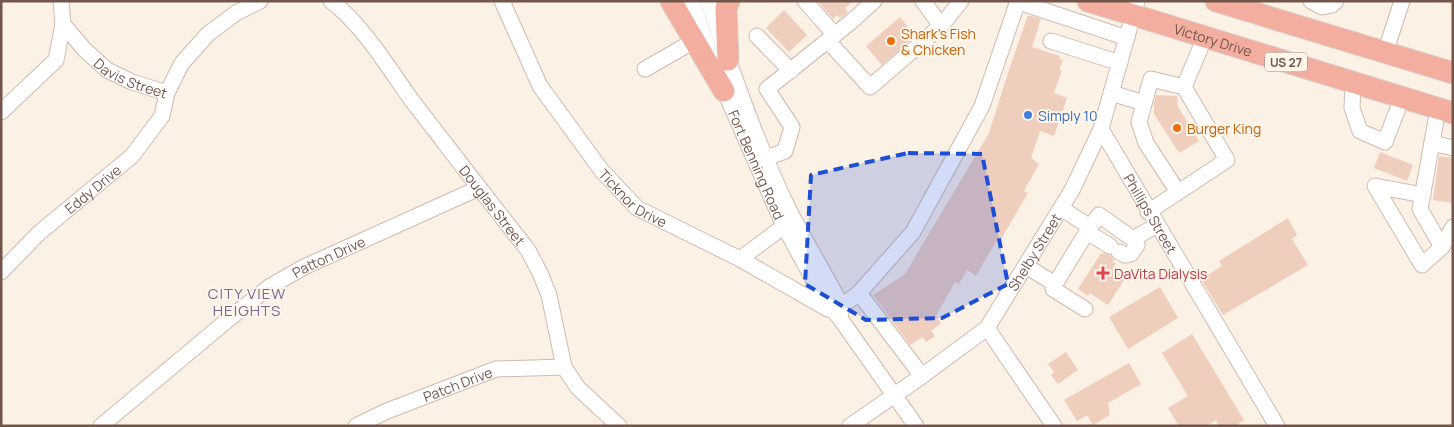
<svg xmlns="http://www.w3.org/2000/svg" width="1454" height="427" font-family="Manrope,sans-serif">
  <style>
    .building { fill: #f0cebe }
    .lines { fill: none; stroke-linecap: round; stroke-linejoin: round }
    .minor-casing { stroke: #cfbaaf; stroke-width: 17 }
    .highway-casing { stroke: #d8d0cd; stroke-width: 23 }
    .minor { stroke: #fff; stroke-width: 15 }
    .highway { stroke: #f3ae9f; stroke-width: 21 }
    .marked { fill: #1d4ed8; fill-opacity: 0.2; stroke: #1d4ed8; stroke-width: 4; stroke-dasharray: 10 6; stroke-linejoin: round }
    .food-dot { fill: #e8710a; stroke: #fef5eb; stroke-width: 2 }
    .shop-dot { fill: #3f7fe0; stroke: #fef5eb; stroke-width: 2 }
    .health-dot { fill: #e0444e; stroke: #fef5eb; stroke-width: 2 }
    .labels { text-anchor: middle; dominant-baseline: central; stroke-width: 4; stroke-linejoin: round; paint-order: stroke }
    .shield { fill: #fef5eb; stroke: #9d867b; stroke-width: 1 }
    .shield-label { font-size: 12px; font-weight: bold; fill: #73564b }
    .food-label { font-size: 14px; fill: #c56008; stroke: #fef5eb; text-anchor: start }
    .street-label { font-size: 14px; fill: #73564b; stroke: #fef5eb }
    .shop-label { font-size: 14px; fill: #366cbe; stroke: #fef5eb; text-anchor: start }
    .health-label { font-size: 14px; fill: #be3a42; stroke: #fef5eb; text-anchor: start }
    .neighbourhood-label { font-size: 15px; letter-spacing: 1px; fill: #7d6390; stroke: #fef5eb }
  </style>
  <rect width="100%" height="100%" fill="#fbf1e5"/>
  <path class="building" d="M818 1H853L845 8 848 12 846 14 840 18 837 15 833 19Z
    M784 10 807 35 789 52 766 28Z
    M1028 15 1041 19 1032 47 1060 56 1059 59 1063 60 1059 70H1062L1054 93 1067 98 1054 136 1040 131 1031 158 1039 164 1024 191 1028 193 1000 241 998 239 993 247 976 276 967 270 959 284 955 282 936 316 941 323 931 331 935 336 926 342 923 337 910 345 873 295 905 274 989 133 1009 70Z
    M900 17 915 36 882 65 866 46Z
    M1156 95 1177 96 1178 107 1199 141 1179 153 1154 114V104Z
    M1380 152 1413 165 1407 181 1374 168Z
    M1439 156 1453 158V203L1433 200Z
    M1288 218 1297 235 1292 239 1308 265 1223 315 1201 279 1222 266 1219 261Z
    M1101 253 1110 255 1114 260 1113 262 1116 263 1112 269 1126 277 1108 305 1090 293 1088 296 1078 289Z
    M1160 287 1178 318 1128 349 1109 317Z
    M1192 334 1244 420 1235 426H1219L1216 420 1206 426H1179L1168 408 1188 396 1162 353Z
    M1066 352 1078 370 1058 384 1051 375 1054 372 1048 364Z
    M1129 363 1141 384 1108 403 1110 415 1093 425 1087 415 1077 421 1064 400Z"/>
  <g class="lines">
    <g class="minor-casing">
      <g id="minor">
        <path id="s1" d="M61 1 63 24 84 49 107 70 132 82 167 93"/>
        <path id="s2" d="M331 1C364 26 389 69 413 102 451 151 489 201 528 250L540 273 549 295 564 367 578 388 619 426"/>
        <path id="s3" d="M502 1 540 86 602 171 637 208 740 259 828 309"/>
        <path d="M692 1 711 56"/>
        <path d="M708 1C732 71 756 142 788 208 805 241 824 273 842 306L840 316"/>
        <path d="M805 1 835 35"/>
        <path d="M1016 1 1127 38"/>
        <path d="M1311 1 1322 7 1332 5 1336 1"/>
        <path d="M941 26 961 1"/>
        <path d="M757 36 791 71"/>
        <path d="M828 41 870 87 941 26 923 1"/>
        <path d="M1051 41 1120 63"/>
        <path d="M1385 53 1402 1"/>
        <path d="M645 69 694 41"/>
        <path id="s4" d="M721 83 784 226 825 301 839 317 916 426"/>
        <path d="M1353 83 1352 108 1360 131 1385 142 1402 98"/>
        <path d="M1111 93 1144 103"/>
        <path d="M1438 109 1420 209 1442 247 1453 227"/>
        <path d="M1 112 56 60 63 24"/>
        <path id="s5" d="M1101 129 1277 426"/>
        <path d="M1432 143 1453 148"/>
        <path d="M766 158 785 151 792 127 767 89 852 21 874 1"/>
        <path d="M1178 192 1146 143 1139 122 1151 79 1184 87"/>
        <path d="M1423 195 1375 186 1422 265 1442 247"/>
        <path d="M1148 212 1227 160 1184 87 1205 37"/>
        <path d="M1090 227 1099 215 1133 239 1157 225"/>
        <path d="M1087 232 1110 246"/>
        <path d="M1119 252 1125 255 1131 254 1137 245 1133 239"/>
        <path d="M740 259 791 221"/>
        <path d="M1026 266 1055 284 1090 227 1061 208"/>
        <path id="s6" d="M1 272 39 233 132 156 162 116 167 93 182 63 208 34 236 13 260 1"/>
        <path d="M1055 284 1053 289 1085 309"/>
        <path d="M859 293 922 376"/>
        <path d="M842 306 859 293 913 232 982 106 1018 1"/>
        <path d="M987 328 1054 426"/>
        <path id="s7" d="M101 426 230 318 269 287 304 267 479 188"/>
        <path id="s8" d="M356 426 387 411 496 369 564 367"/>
        <path id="s9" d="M850 426 922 376 987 328 1072 190 1101 129 1137 1"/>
      </g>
    </g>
    <g class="highway-casing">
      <g id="highway">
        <path d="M671 1 724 91"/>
        <path id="s10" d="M1088 1 1453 113"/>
        <path d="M1216 1 1453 73"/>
        <path d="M728 60 726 8 729 1"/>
      </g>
    </g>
    <use href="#minor" class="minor"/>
    <use href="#highway" class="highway"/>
  </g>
  <path class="marked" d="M908 153 982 154 1008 284 942 318 866 320 805 284 811 175Z"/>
  <g class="food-dot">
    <circle cx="891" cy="41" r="5"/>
    <circle cx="1177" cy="128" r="5"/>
  </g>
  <circle class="shop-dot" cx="1028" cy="115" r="5"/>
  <path class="health-dot" d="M1100.5 265.5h5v5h5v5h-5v5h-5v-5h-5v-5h5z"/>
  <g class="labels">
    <rect class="shield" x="1265" y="52.5" width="42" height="19" rx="4"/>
    <g class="shield-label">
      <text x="1286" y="62">US 27</text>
    </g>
    <g class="food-label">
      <text x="901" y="33">Shark's Fish<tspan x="901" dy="16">&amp; Chicken</tspan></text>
      <text x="1187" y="128">Burger King</text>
    </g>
    <g class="street-label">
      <text stroke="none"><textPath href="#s10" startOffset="131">Victory Drive</textPath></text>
      <text stroke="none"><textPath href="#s1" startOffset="112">Davis Street</textPath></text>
      <text stroke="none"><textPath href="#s4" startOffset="89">Fort Benning Road</textPath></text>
      <text stroke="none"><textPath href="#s6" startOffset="124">Eddy Drive</textPath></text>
      <text stroke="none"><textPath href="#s3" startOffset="240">Ticknor Drive</textPath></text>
      <text stroke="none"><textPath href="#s2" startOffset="261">Douglas Street</textPath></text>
      <text stroke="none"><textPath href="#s5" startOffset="98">Phillips Street</textPath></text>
      <text stroke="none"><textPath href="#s9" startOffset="258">Shelby Street</textPath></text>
      <text stroke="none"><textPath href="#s7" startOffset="285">Patton Drive</textPath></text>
      <text stroke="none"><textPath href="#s8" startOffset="110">Patch Drive</textPath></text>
    </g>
    <g class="shop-label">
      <text x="1038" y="115">Simply 10</text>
    </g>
    <g class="health-label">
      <text x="1114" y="273">DaVita Dialysis</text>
    </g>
    <g class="neighbourhood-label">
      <text x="247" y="293">CITY VIEW<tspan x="247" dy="17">HEIGHTS</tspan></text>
    </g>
  </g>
  <rect width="1454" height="427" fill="none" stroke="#73564b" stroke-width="5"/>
</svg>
